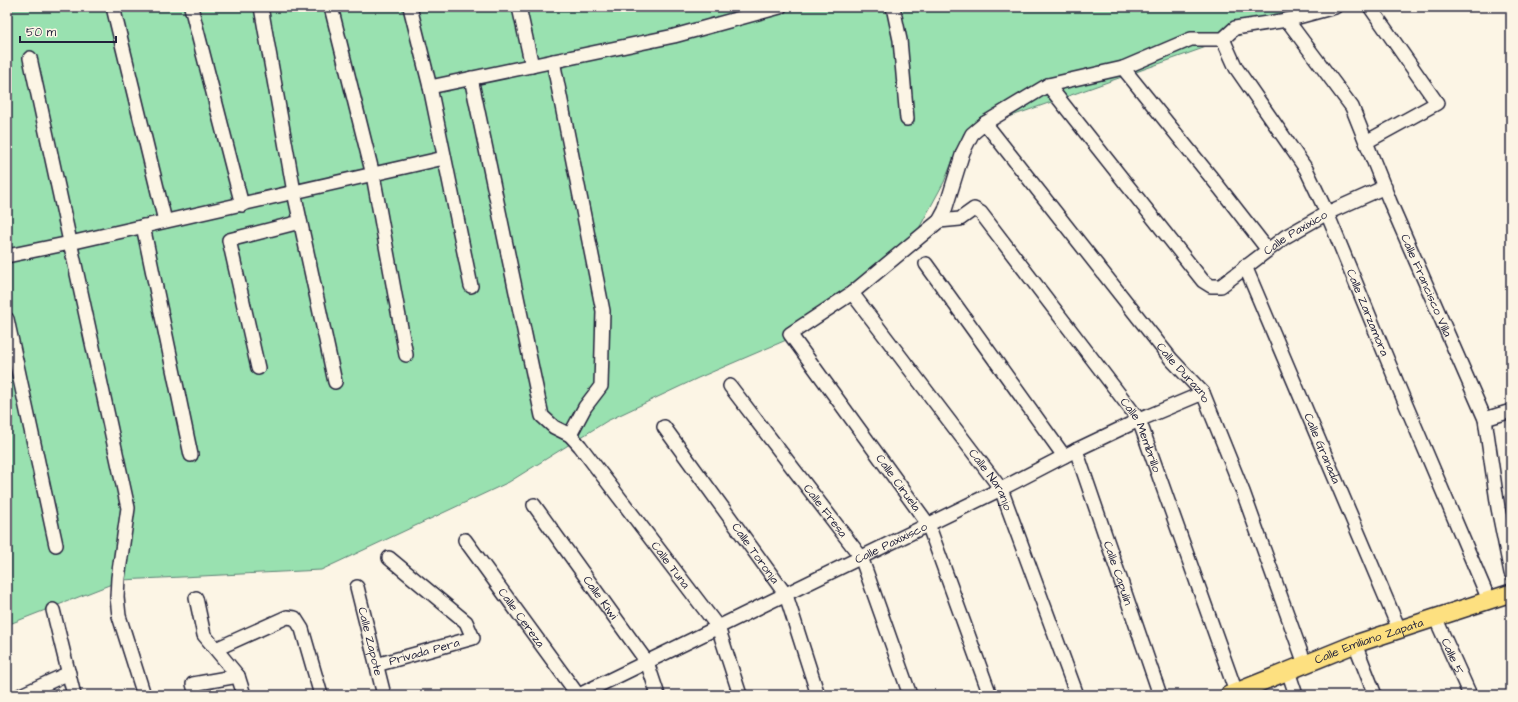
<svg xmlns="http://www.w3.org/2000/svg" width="1518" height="702" font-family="'Architects Daughter',sans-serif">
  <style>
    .green { fill: #99e1b0; stroke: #5e8276 }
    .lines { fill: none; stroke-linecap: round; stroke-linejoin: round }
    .minor-casing { stroke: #22223b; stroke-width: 16 }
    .major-casing { stroke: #22223b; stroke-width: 20 }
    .minor { stroke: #fcf5e5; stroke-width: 13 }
    .major { stroke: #fde080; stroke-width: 17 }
    .labels { text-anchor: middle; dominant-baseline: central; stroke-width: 3; stroke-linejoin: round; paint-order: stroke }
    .street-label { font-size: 12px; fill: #22223b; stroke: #fcf5e5 }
  </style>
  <rect width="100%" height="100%" fill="#fcf5e5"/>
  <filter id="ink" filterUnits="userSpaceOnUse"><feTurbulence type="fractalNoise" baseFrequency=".025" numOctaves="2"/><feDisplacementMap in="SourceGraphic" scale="8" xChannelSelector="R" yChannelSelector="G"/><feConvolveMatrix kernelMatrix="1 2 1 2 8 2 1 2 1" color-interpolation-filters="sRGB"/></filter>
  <g filter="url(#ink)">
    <path class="green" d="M7 7H1319L964 133 944 182 917 232 791 338 698 378 607 421 509 482 321 570 122 580 7 625Z"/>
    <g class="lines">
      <g class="minor-casing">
        <g id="minor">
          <path d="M113 7 165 221"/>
          <path d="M191 7 242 205"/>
          <path d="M261 7 294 192 335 382"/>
          <path d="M331 7 373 175 406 355"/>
          <path d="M410 7 430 87 471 286"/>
          <path d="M519 7 532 66"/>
          <path d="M893 7 900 40 907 119"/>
          <path id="s1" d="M1287 20 1352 107 1390 202 1485 419 1498 508 1511 573"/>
          <path id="s2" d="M1223 39 1236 68 1306 169 1327 213 1406 405 1489 600"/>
          <path d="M30 58 128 508 118 578 117 597 119 616 144 695"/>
          <path d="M553 61 603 311 601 386 585 407 570 435"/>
          <path d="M1123 68 1219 187 1268 250"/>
          <path id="s3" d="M471 78 542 416 554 427 570 435 580 446 718 627 740 695"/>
          <path id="s4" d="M1048 85 1203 281 1211 286H1221L1285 237 1327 213 1385 187"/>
          <path d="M430 87 674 36 780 7"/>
          <path id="s5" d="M985 123 1171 359 1203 393 1243 492 1305 664"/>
          <path d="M1366 142 1437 103 1370 7"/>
          <path id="s6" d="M939 221 960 219 974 209 981 213 1139 420 1236 692"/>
          <path d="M143 226 191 455"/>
          <path d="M7 256 70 243 444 158"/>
          <path d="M926 264 1064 456"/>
          <path id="s7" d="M1245 266 1399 629"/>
          <path id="s8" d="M852 293 1001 489 1077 695"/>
          <path d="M7 319 56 545"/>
          <path d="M258 368 229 240 300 222"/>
          <path id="s9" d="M730 386 861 557 910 695"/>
          <path d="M1485 419 1511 411"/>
          <path id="s10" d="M664 427 786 595 818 695"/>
          <path id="s11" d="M1076 450 1160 695"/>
          <path id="s12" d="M534 505 647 662 658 695"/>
          <path id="s13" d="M465 540 578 695"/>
          <path id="s14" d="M357 587 384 695"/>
          <path d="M196 598 204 635 238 676 244 695"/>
          <path d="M53 610 74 695"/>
          <path id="s15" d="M1435 617 1470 695"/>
          <path d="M1355 644 1375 695"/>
          <path d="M216 649 287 617 295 618 302 629 321 695"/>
          <path id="s16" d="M376 665 473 638 466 622 389 558"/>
          <path d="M1288 671 1296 695"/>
          <path d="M21 695 69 673"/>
          <path d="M196 695 193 684 238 676"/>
          <path id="s17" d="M579 695 1001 489 1076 450 1139 420 1203 393"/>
          <path d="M990 695 928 524 790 334 852 293 939 221 945 210 963 152 972 134 985 123 1048 85 1123 68 1191 39H1223L1235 28 1287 20 1335 7"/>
        </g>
      </g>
      <g class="major-casing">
        <g id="major">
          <path id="s18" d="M1229 695 1355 644 1511 593"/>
        </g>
      </g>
      <use href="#minor" class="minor"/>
      <use href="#major" class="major"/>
    </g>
  </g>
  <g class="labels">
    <g class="street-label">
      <text stroke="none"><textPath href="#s4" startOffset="361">Calle Paxixico</textPath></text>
      <text stroke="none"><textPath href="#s1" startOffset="302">Calle Francisco Villa</textPath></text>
      <text stroke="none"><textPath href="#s2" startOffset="311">Calle Zarzamora</textPath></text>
      <text stroke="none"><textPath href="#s5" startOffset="319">Calle Durazno</textPath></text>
      <text stroke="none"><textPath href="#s6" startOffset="321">Calle Membrillo</textPath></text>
      <text stroke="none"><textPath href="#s7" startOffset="198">Calle Granada</textPath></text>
      <text stroke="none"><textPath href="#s8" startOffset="233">Calle Naranjo</textPath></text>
      <text transform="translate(898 483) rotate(54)">Calle Ciruela</text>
      <text stroke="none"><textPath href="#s9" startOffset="157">Calle Fresa</textPath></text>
      <text stroke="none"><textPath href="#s17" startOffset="347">Calle Paxixisco</textPath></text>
      <text stroke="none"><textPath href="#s10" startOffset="156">Calle Toronja</textPath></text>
      <text stroke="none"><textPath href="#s3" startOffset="544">Calle Tuna</textPath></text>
      <text stroke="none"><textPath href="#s11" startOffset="130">Calle Capulín</textPath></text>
      <text stroke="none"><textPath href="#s12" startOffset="114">Calle Kiwi</textPath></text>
      <text stroke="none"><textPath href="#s13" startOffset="96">Calle Cereza</textPath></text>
      <text stroke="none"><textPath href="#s14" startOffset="56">Calle Zapote</textPath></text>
      <text stroke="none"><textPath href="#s18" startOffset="150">Calle Emiliano Zapata</textPath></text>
      <text stroke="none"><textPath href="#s16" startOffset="50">Privada Pera</textPath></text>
      <text stroke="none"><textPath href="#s15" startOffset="43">Calle 5</textPath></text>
    </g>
  </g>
  <rect width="1518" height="702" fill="none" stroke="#fcf5e5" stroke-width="24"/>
  <rect x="12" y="12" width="1494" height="678" fill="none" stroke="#22223b" stroke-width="1.5" filter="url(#ink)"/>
  <path d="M20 36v6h96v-6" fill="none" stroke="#22223b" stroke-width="2"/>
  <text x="26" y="36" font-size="12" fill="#22223b" stroke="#fcf5e5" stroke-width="3" paint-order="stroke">50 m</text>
</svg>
